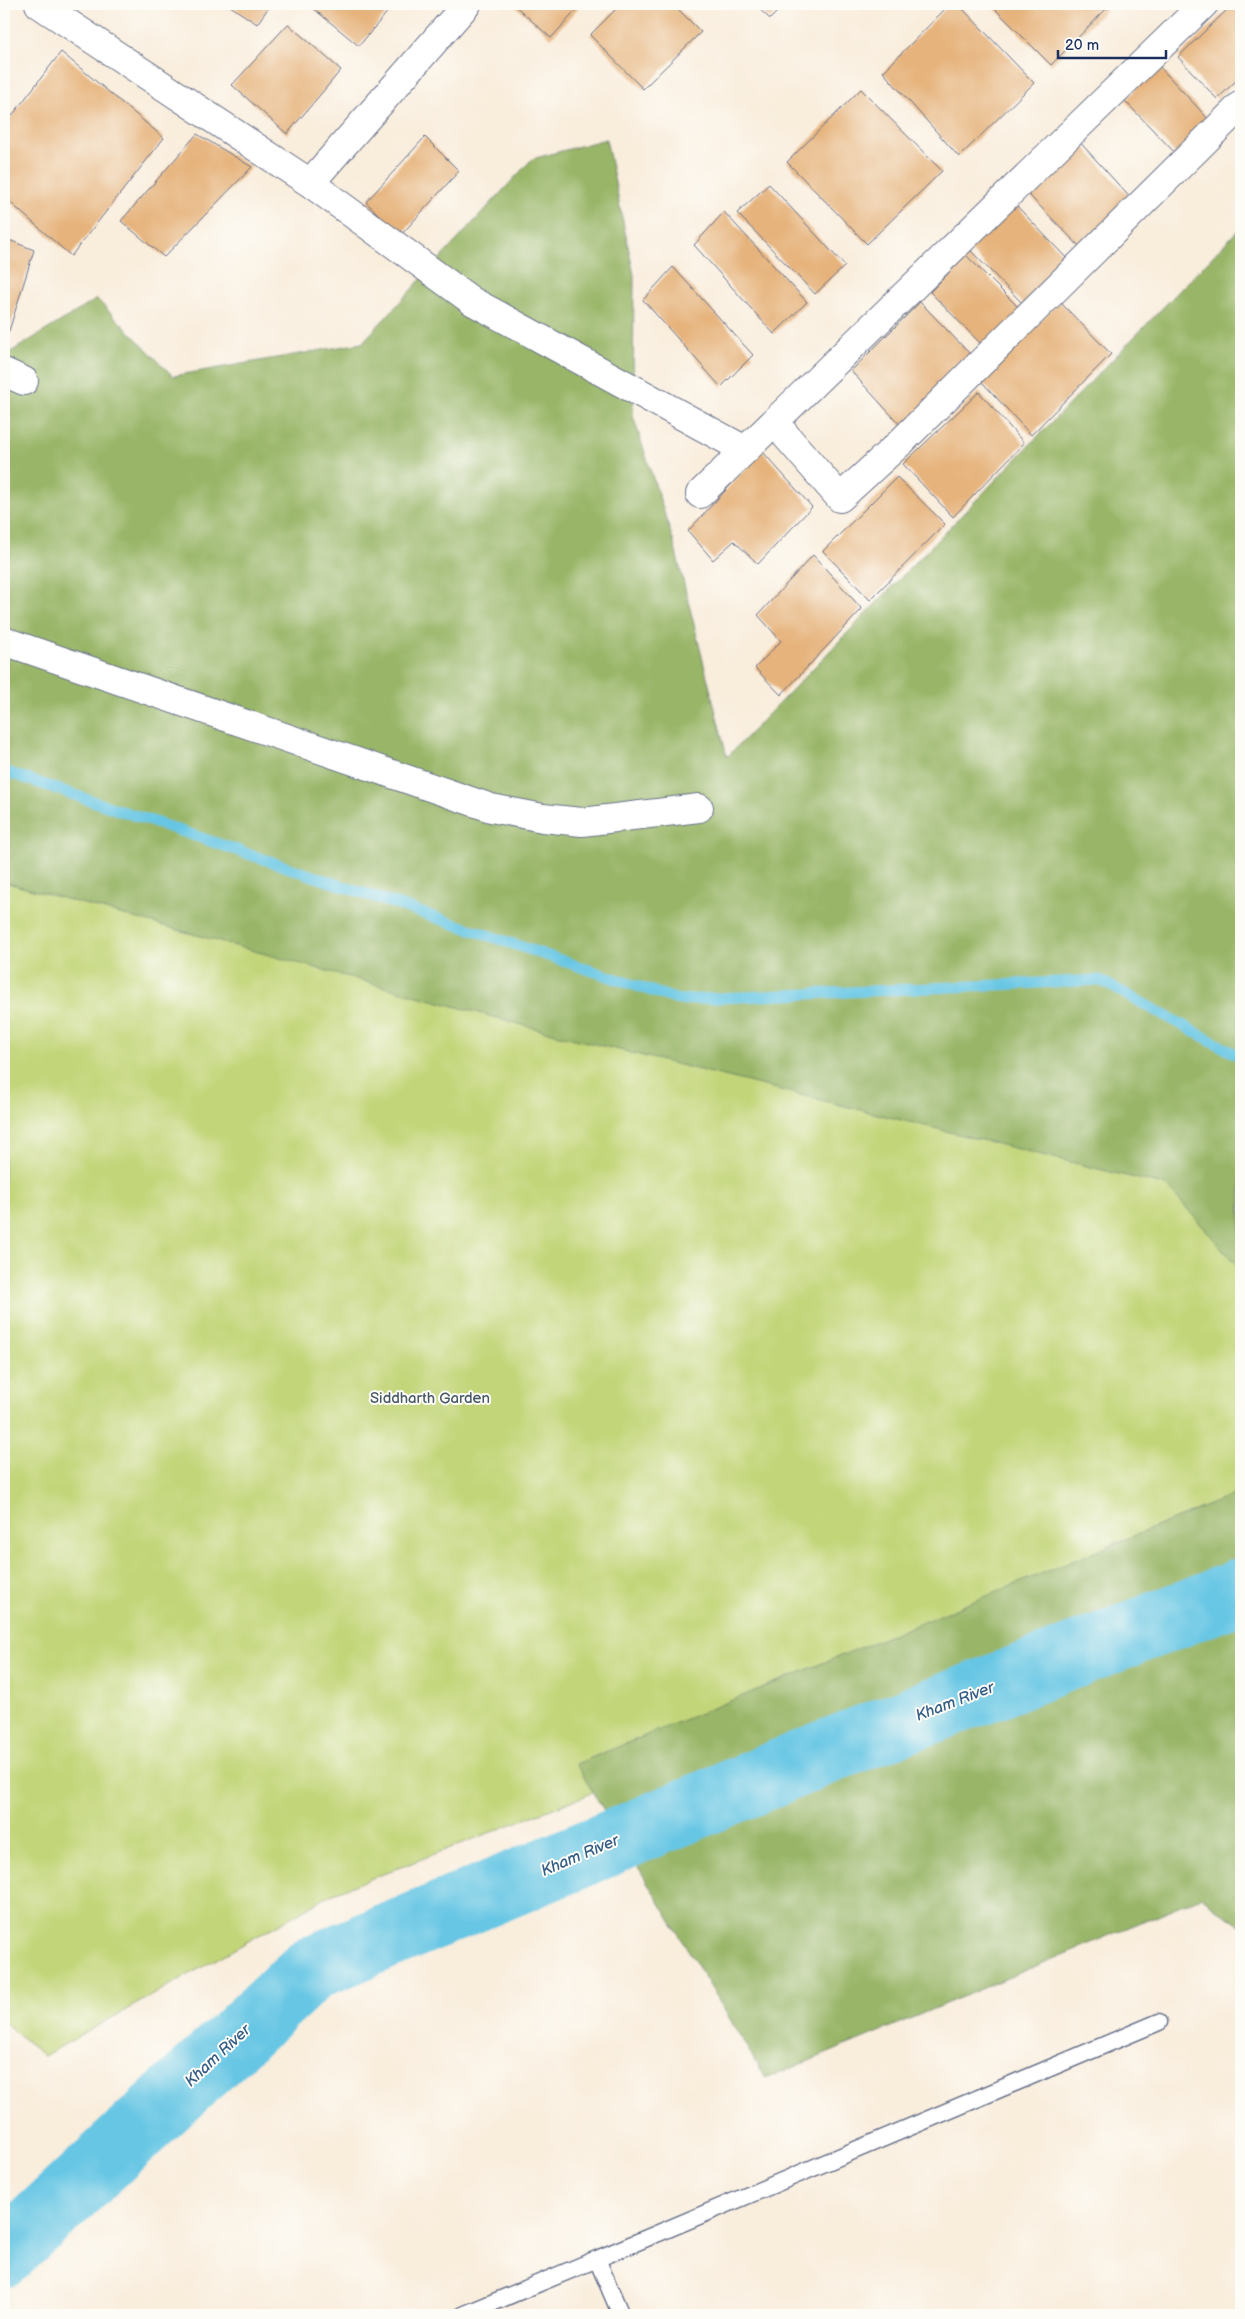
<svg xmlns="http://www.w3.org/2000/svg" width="1245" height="2319" font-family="'Balsamiq Sans',sans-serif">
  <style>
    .green { fill: #c2d578; stroke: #6e826b }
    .forest { fill: #99b668; stroke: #5a7263 }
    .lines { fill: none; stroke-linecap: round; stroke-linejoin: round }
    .stream { stroke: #66c6e4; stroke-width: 11 }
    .river { stroke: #66c6e4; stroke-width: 65 }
    .building { fill: #e6b37b }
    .service-casing { stroke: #69728a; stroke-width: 19 }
    .minor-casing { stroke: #69728a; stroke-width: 30 }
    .service { stroke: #fff; stroke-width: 16 }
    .minor { stroke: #fff; stroke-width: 28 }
    .labels { text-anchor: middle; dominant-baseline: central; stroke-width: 4; stroke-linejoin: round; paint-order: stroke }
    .park-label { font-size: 15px; fill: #455864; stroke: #fdfcf7 }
    .water-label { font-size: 16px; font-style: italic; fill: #325c86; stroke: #fdfcf7 }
  </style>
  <rect width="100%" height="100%" fill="#fdfcf7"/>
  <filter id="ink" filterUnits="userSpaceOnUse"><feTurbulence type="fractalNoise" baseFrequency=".02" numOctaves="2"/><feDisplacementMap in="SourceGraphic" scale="10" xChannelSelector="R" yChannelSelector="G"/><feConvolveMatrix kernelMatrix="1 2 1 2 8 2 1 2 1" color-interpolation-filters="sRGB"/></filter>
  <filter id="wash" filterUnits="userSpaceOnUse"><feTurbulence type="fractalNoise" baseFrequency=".0096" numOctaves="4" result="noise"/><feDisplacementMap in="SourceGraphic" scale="20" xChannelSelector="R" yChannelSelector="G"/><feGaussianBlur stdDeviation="1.12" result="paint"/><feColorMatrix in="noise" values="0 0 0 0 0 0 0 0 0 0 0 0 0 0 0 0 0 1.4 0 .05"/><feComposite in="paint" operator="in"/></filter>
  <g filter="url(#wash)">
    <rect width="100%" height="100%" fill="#f9eddc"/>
    <path class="green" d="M4 845 1241 1166V1553L1049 1616 334 1893 44 2056 4 2022Z"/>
    <path class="forest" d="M606 139 634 275 633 416 673 540 727 757 1241 227V1270L1167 1186 559 1035 4 882V356L97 299 173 376 362 343 532 159Z
      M1241 1492V1927L1201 1897 766 2079 576 1764Z"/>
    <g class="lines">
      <path class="stream" d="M4 771 678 1000 1100 980 1241 1057"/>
      <path class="river" d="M4 2254 312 1968 834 1749 1241 1591"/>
    </g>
    <g id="blocks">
      <path class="building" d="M227 4H271L257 24Z
        M308 4H394L359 46Z
        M513 4H582L551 38Z
        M621 4H673L701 32 643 89 590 35Z
        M754 4H785L770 19Z
        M950 4H958L1034 83 959 157 883 72Z
        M990 4H1111L1051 65Z
        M1233 4 1241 5V76L1217 99 1178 57Z
        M288 24 341 70 287 134 232 85Z
        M61 52 164 138 71 256 4 197V126Z
        M1158 65 1212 123 1180 158 1125 101Z
        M861 89 942 171 867 244 787 162Z
        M197 134 252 167 164 257 121 221Z
        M425 137 459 171 400 236 366 202Z
        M1077 139 1135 203 1085 252 1023 189Z
        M769 184 845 266 815 294 737 213Z
        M1016 205 1070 262 1027 308 969 249Z
        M724 212 807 302 774 334 694 245Z
        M4 238 34 250 9 331 4 329Z
        M966 255 1022 311 985 348 930 292Z
        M673 267 753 355 721 387 643 300Z
        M1059 301 1111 354 1031 435 982 382Z
        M920 302 974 358 903 428 851 371Z
        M979 392 1024 443 953 517 903 464Z
        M762 451 812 507 758 564 734 541 713 560 688 531Z
        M897 477 945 524 870 600 823 551Z
        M813 555 862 609 781 695 755 668 781 641 758 615Z"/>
    </g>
  </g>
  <g filter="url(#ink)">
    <use href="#blocks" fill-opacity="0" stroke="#69728a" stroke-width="1"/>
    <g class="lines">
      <g class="service-casing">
        <path id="service" d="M597 2259 1159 2022
          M463 2315 597 2259 621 2315"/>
      </g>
      <g class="minor-casing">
        <path id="minor" d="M39 4 310 183 472 301 745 450
          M310 183 467 4
          M4 372 24 381
          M774 422 840 498 902 441 1241 105
          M700 494 1204 4
          M4 641 491 808 543 818 582 822 699 808"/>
      </g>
      <use href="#service" class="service"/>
      <use href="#minor" class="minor"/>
    </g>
  </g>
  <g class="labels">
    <g class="park-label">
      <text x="430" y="1398">Siddharth Garden</text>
    </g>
    <g class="water-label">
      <text transform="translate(955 1702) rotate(-21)">Kham River</text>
      <text transform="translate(580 1856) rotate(-23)">Kham River</text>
      <text transform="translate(218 2056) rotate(-43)">Kham River</text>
    </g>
  </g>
  <rect width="1245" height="2319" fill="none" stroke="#fdfcf7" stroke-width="20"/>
  <path d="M1058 50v8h108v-8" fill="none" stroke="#1b2f5e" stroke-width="2.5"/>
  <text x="1065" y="50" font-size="15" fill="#1b2f5e" stroke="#fdfcf7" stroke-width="4" paint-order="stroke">20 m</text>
</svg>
